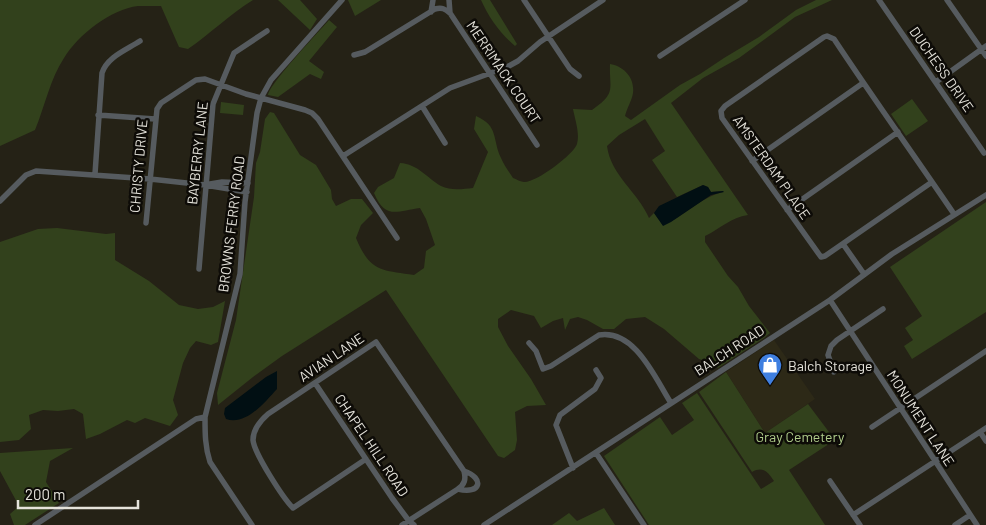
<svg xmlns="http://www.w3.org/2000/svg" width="986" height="525" font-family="Barlow,sans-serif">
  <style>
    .built { fill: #2d2917 }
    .green { fill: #32411c; fill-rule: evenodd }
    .water { fill: #010f13 }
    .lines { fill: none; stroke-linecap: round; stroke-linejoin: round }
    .minor { stroke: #565b5f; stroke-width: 5.5 }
    .labels { text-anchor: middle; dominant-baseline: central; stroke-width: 5; stroke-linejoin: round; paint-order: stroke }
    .street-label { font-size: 14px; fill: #e5e3db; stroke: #0d0b07 }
    .poi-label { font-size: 14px; fill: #e5e3db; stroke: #0d0b07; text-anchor: start }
    .park-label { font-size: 14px; fill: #b0cc8b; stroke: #0d0b07 }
  </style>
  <rect width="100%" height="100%" fill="#252216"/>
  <path class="built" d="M774 340 815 399 765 433 726 372Z"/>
  <path class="green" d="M0 0H253C230 14 210 34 188 49L179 47 161 6C154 6 146 6 138 6 111 9 78 35 64 58 50 79 45 106 35 130L0 146Z
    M278 0H300L317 19 310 30Z
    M348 0H381L355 16Z
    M481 0H490L517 44 515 46C500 33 489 18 481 0Z
    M816 0H832L795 17 739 58 703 78 671 103 748 215C731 217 720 229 705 236V242L728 276 738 287 749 306 770 333 764 338 718 368 714 364 699 359 664 329 645 317 626 319 614 329H603L587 320 578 317 570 319 565 330 563 318 553 321 541 328 534 316 511 310 498 319V327L508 346 531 379 546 405 527 406 515 412 517 440 515 450 504 458 498 456 386 290 282 356 253 377 218 405 217 393 236 320 254 197 256 163 260 152 265 119 270 112 274 113 300 155 316 165 331 190 332 199 336 206 351 199H362L373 213 361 225 356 238C370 272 381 270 414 275L424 268 426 251 435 245 426 219 420 208C397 211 385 220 374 193L378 187 394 178 400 163C418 164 427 178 441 186 451 191 463 189 473 188L488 152 474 129 476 116C499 126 492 139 501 158 504 165 509 172 513 178 516 179 521 182 524 182 536 183 574 154 577 144 580 133 575 120 573 109L592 110C617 93 609 89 610 64 623 66 635 77 633 93 632 100 627 108 625 116L631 120 680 85 700 74 724 58 759 37 796 10ZM645 119 665 151 652 160 677 197 703 185 708 187 711 192 723 191V192C699 198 685 216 663 225L654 213 649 218C638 192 611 176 607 146L619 135Z
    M329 20 337 27 309 61 324 72 321 79 310 74 278 97 268 95C271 82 317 34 329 20Z
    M912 99 928 121 906 136 891 114Z
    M221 102 244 105 243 115 220 113Z
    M986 202V312L912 359 904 346 913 340 905 328 922 316 890 267Z
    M57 228 106 234 115 233V260L149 281 179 305 198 309 213 307 225 301 218 342 211 345 196 341 190 348 183 363 173 400 178 415 170 426 145 418 135 423 127 420 100 434 86 439 83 414 74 409 58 411 43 410 29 415 31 429 19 440 0 442V242L38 229Z
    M726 372 765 433 808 404 835 440 789 470 825 525H649L604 456 660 417 672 435 694 420 682 403 697 393 761 489 774 481C768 472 763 466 752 472L699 392Z
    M73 448 50 461 46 482 59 503 25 525H14L10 514 19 506 0 471V453Z
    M604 508 615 525H552L569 513 577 521Z"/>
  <path class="water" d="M703 185 708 187 711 192 723 191 724 192 711 195 671 222 663 226 654 213 659 206Z
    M277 371V389C265 402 246 426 226 419L224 414 225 408 266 377Z"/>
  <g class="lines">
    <path class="minor" d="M449 0 450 13
      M524 0 570 69 579 76
      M879 0 984 153
      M947 0 986 56
      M431 12 433 0
      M354 55 365 52 435 9C442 7 445 9 450 13L537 145
      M660 56 745 0
      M936 82 986 46
      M422 106 445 143
      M98 115 155 119
      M343 156 450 88 507 67 518 61 540 42 603 0
      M752 161 863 83
      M95 174 102 73C107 57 126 50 140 41
      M932 182 825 256 821 257 722 118 721 111 725 106 824 37 827 36 834 39C873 98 914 155 954 214
      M210 184 222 182 248 183
      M0 201 26 175 36 171 150 179 205 185 247 192
      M787 210 898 132
      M146 223 157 109 161 103 196 80 205 79 246 94 305 110 312 113 318 119 397 238
      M843 244 864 274
      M199 269 213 104 234 53 267 31
      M830 300 977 525
      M529 343 536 351 543 369 551 366 599 335C635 329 655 378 671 403
      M834 372 828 355 831 346 837 340 883 309
      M315 383 392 498 409 521 414 525
      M872 427 986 351
      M980 432 986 441
      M596 453 644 525
      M366 459 293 508C283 498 254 453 253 440 253 429 260 421 268 414L376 342 464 471C466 479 465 484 458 489L402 525
      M573 468 556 425 560 415 595 389 601 378 596 370
      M830 481 860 525
      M458 489C481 495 485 478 464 471
      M853 515 986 428
      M35 525 196 419 205 417
      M252 525 210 462C205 447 205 433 205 417L240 274 245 202 257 113 261 98 271 80 342 0
      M484 525 830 300 892 254 986 195
      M955 525 970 515"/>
  </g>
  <defs>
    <g id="shop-pin" transform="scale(1.25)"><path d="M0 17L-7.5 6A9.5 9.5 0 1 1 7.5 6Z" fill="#3f7fe0" stroke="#0d0b07"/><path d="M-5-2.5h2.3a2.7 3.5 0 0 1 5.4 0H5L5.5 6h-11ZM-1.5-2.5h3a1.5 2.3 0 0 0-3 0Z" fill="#fff"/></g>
  </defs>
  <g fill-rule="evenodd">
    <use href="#shop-pin" x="770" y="365"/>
  </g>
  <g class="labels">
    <g class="street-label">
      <text transform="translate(942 69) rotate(55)">DUCHESS DRIVE</text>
      <text transform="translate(504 72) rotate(56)">MERRIMACK COURT</text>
      <text transform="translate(197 153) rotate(-84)">BAYBERRY LANE</text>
      <text transform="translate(138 166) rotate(-85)">CHRISTY DRIVE</text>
      <text transform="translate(772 167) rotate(55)">AMSTERDAM PLACE</text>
      <text transform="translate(231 224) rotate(-83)">BROWNS FERRY ROAD</text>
      <text transform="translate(729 350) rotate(-33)">BALCH ROAD</text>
      <text transform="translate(331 357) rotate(-34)">AVIAN LANE</text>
      <text transform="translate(921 418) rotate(57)">MONUMENT LANE</text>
      <text transform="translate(372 445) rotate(56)">CHAPEL HILL ROAD</text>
    </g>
    <g class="poi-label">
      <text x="788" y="365">Balch Storage</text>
    </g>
    <g class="park-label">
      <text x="800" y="436">Gray Cemetery</text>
    </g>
  </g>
  <path d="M18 500v8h120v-8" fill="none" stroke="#e5e3db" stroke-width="2.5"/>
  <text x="25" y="500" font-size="15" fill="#e5e3db" stroke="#0d0b07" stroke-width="4" paint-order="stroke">200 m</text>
</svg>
